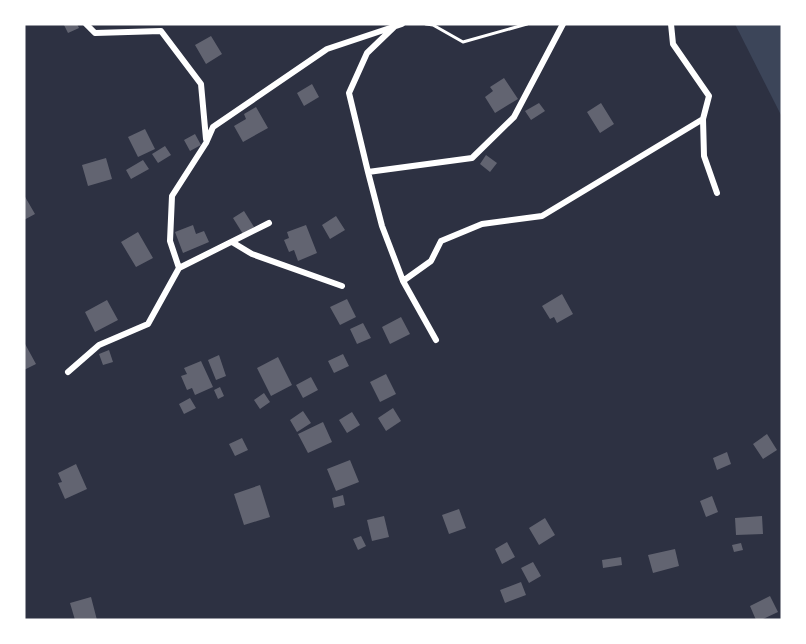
<svg xmlns="http://www.w3.org/2000/svg" width="806" height="644" font-family="'Roboto Condensed',sans-serif">
  <style>
    .green { fill: #3c4559 }
    .building { fill: #626471 }
    .lines { fill: none; stroke-linecap: round; stroke-linejoin: round }
    .path { stroke: #fff; stroke-width: 3 }
    .minor { stroke: #fff; stroke-width: 6 }
  </style>
  <rect width="100%" height="100%" fill="#2d3142"/>
  <path class="green" d="M735 24H782V117Z"/>
  <path class="building" d="M66 24H77L79 28 68 33 64 25Z
    M211 36 222 54 206 64 195 45Z
    M504 78 518 99 495 113 485 97 493 91 490 87Z
    M312 84 319 97 304 106 297 93Z
    M539 103 545 111 531 120 525 111Z
    M601 103 614 124 600 133 587 112Z
    M256 107 268 128 243 142 234 126 246 119 244 114Z
    M145 129 155 149 138 157 128 137Z
    M195 134 201 145 190 151 184 140Z
    M165 146 171 155 158 163 152 154Z
    M486 155 497 163 490 172 480 164Z
    M106 158 112 179 88 186 82 165Z
    M143 160 149 169 131 179 126 170Z
    M24 195 35 214 24 220Z
    M244 211 254 227 243 234 233 218Z
    M336 216 345 230 330 239 322 225Z
    M193 225 196 234 204 231 209 242 183 253 175 232Z
    M306 225 317 253 298 261 294 250 289 252 284 240 289 238 287 232Z
    M138 232 153 258 136 267 121 242Z
    M562 294 573 314 557 323 554 317 550 319 542 306Z
    M347 299 356 317 340 325 330 307Z
    M107 300 118 320 95 332 85 312Z
    M401 317 410 334 390 344 382 327Z
    M363 323 371 338 357 344 350 329Z
    M24 342 36 364 24 370Z
    M109 350 113 362 103 365 99 354Z
    M343 354 349 366 334 373 328 361Z
    M219 355 226 376 216 380 208 360Z
    M278 357 292 385 271 396 257 368Z
    M201 361 213 387 195 395 192 388 187 390 181 376 187 374 184 368Z
    M386 374 396 394 380 402 370 382Z
    M311 377 318 390 303 398 296 385Z
    M220 387 224 396 218 399 214 390Z
    M264 393 270 402 260 409 254 400Z
    M190 398 196 408 184 414 179 404Z
    M393 408 401 421 386 431 378 418Z
    M303 411 311 423 297 432 290 420Z
    M352 412 360 425 347 433 339 420Z
    M323 422 332 442 308 453 298 434Z
    M767 434 777 450 763 459 753 444Z
    M242 438 248 450 235 456 229 444Z
    M727 452 731 464 717 470 713 458Z
    M350 460 359 482 336 491 327 469Z
    M76 464 87 489 65 499 58 483 62 482 58 473Z
    M260 485 270 517 244 525 234 494Z
    M343 495 345 505 334 508 332 498Z
    M712 496 718 512 706 517 700 501Z
    M459 509 466 528 449 534 442 515Z
    M384 516 389 537 372 541 367 520Z
    M762 516 763 534 736 535 735 518Z
    M545 518 555 535 539 545 529 528Z
    M361 536 366 546 358 550 353 539Z
    M507 542 515 557 502 564 495 549Z
    M741 543 743 550 734 552 732 545Z
    M675 549 679 566 653 573 648 555Z
    M621 557 622 565 603 568 602 560Z
    M533 562 541 576 529 583 521 568Z
    M521 582 526 595 505 603 500 590Z
    M770 596 778 612 761 620H756L750 606Z
    M91 597 97 620H75L70 603Z"/>
  <g class="lines">
    <path class="path" d="M426 24 433 25 463 42 527 24"/>
    <path class="minor" d="M86 24 95 33 161 31 201 84 206 139
      M671 24 673 44 709 96 703 119 704 156 717 193
      M394 27 367 53 349 93 368 172 472 158 514 117 563 24
      M368 172 382 226 403 281 436 340
      M232 242 252 254 342 286
      M179 268 269 223
      M403 281 431 261 441 241 482 224 542 216 703 119
      M68 372 99 345 148 324 179 268 170 241 172 196 206 143 213 127 327 49 402 24"/>
  </g>
  <rect width="806" height="644" fill="none" stroke="#ffffff" stroke-width="51"/>
</svg>
